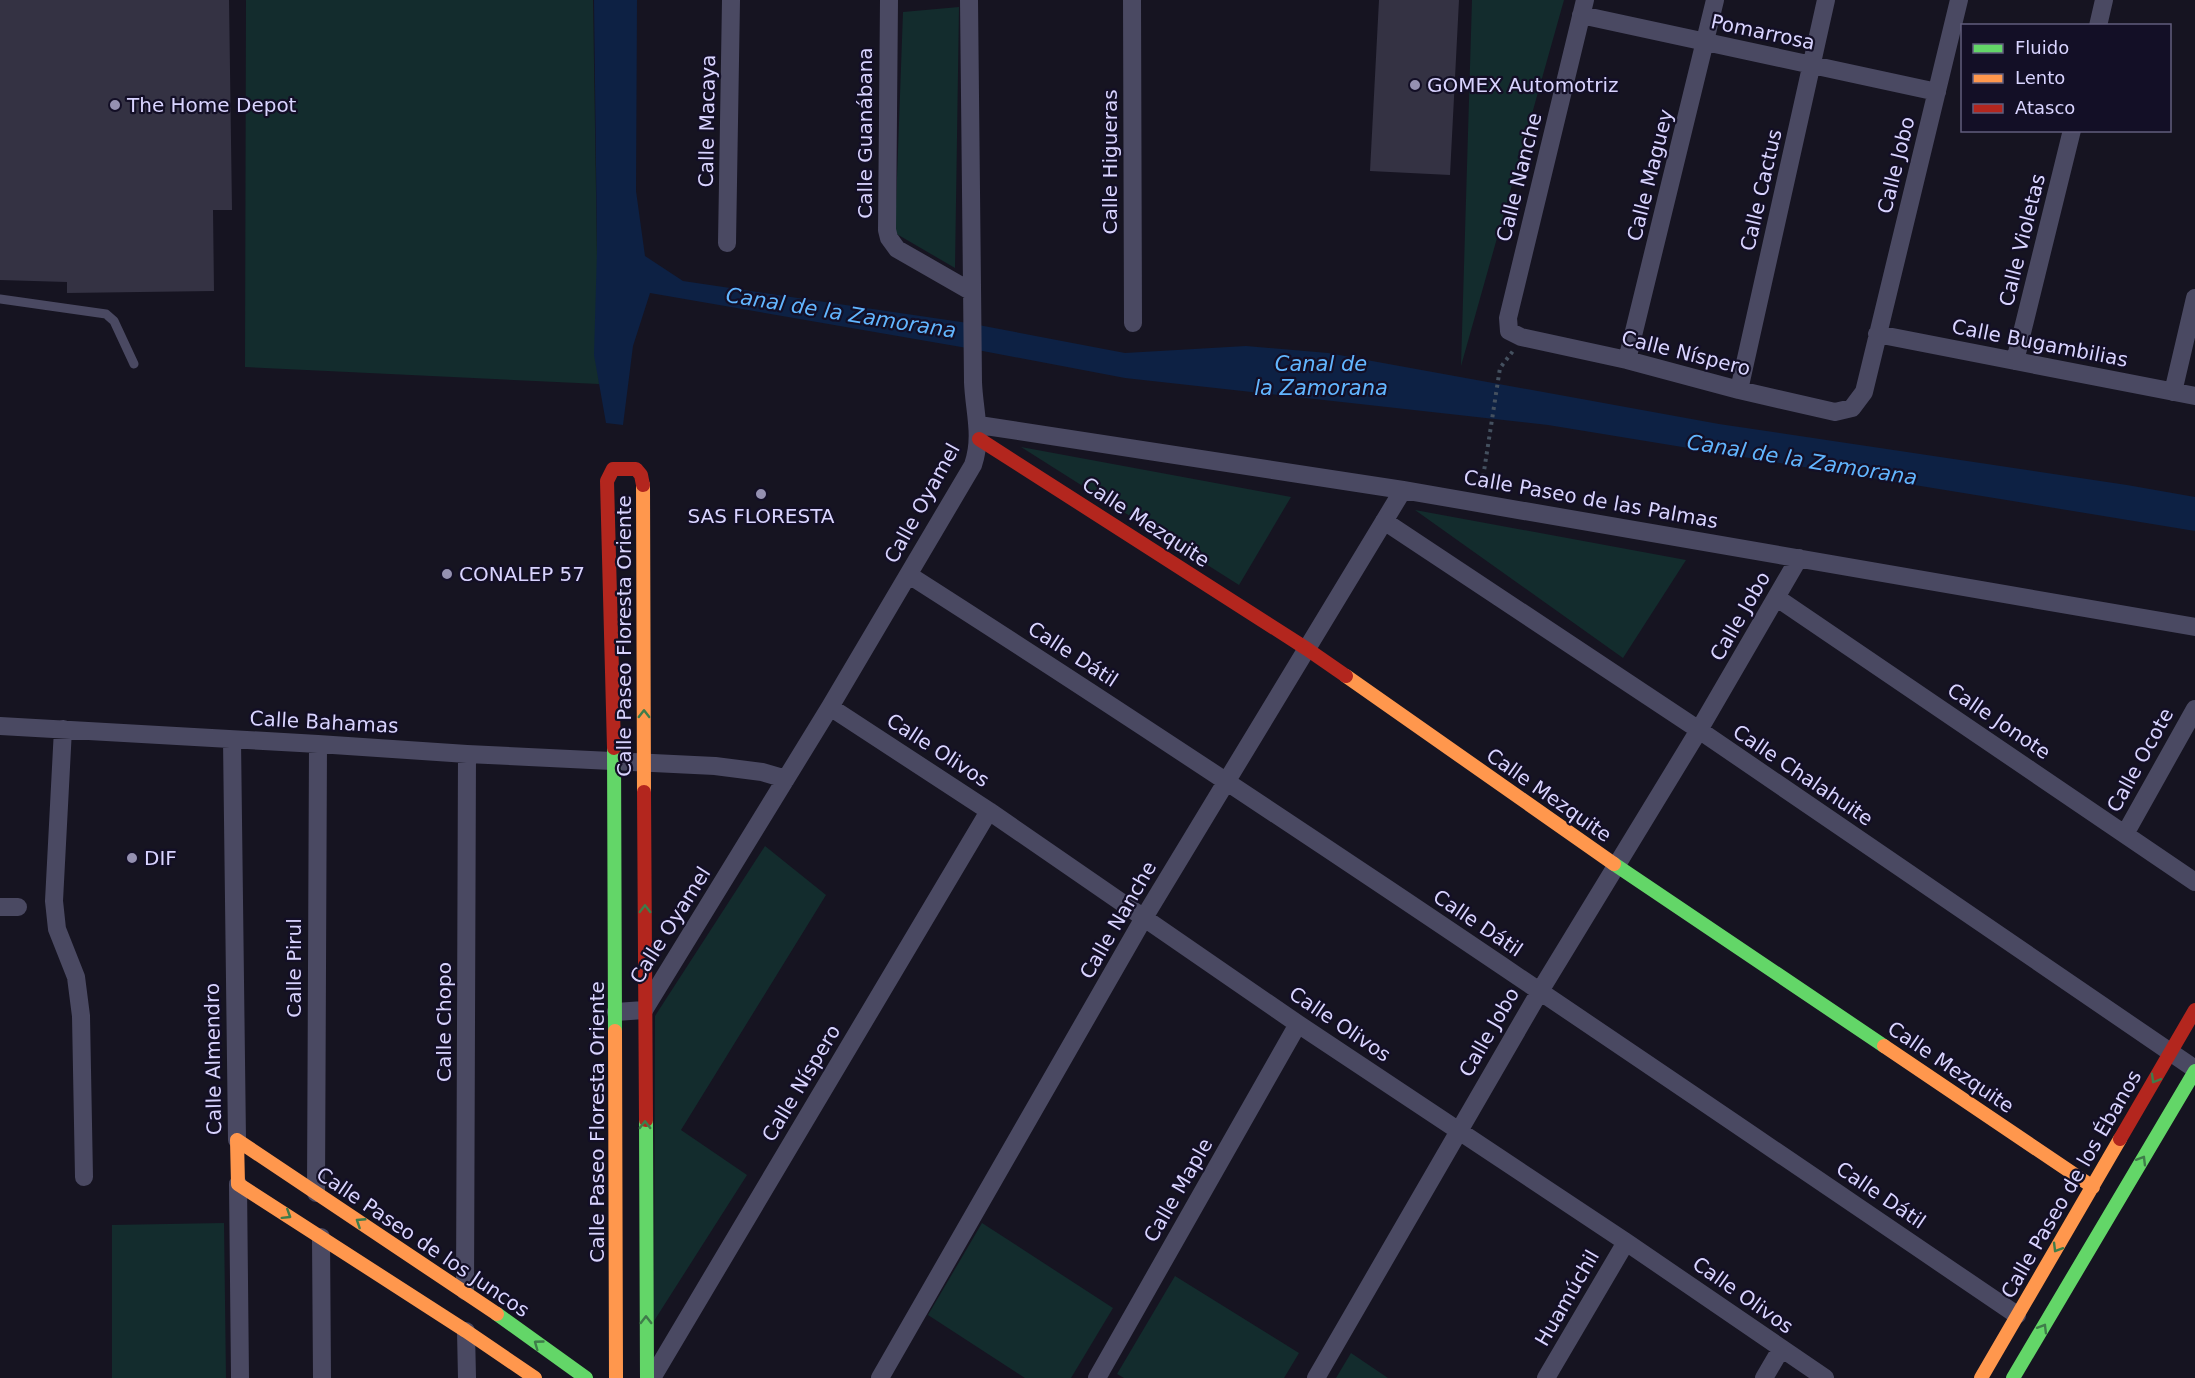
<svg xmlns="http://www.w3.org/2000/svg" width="2195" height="1378" font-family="'DejaVu Sans',sans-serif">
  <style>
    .green { fill: #132c2d }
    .water { fill: #0d2144 }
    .building { fill: #343243 }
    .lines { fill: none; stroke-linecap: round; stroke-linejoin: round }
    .path { stroke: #44505f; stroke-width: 4; stroke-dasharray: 3 4.5; stroke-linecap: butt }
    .lane { stroke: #4a4962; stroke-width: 9 }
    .street { stroke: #4a4962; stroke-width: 18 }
    .fast { stroke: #63d668; stroke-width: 14 }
    .slow { stroke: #ff974d; stroke-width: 14 }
    .jam { stroke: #b3261e; stroke-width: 14 }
    .oneway { stroke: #3f7c4a }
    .poi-dot { fill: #9591b1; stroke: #130f26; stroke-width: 2 }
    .labels { text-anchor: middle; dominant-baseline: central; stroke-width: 4.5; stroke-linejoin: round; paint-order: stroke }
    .street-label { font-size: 20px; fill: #d9d4ff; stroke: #130f26 }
    .poi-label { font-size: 20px; fill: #d9d4ff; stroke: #130f26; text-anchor: start }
    .water-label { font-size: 21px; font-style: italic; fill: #62b6ff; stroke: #130f26 }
  </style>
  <rect width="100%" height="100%" fill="#161421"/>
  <path class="green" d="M246 0H593L599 384 245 367Z
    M1472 0H1564L1461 366Z
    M959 7 955 268 895 233 903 12Z
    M1021 447 1291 497 1239 585Z
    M1415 510 1686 560 1623 658Z
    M765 846 826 895 681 1130 747 1175 654 1321 655 1016Z
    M224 1223 226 1378H112V1225Z
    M982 1223 1113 1308 1071 1378H1025L928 1315Z
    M1175 1276 1299 1353 1284 1378H1124L1117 1374Z
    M1351 1353 1388 1378H1336Z"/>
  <path class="water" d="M594 0H637L636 191 645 256 683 281 968 323 1125 353 1246 346 1328 353 1719 424 2127 485 2195 497V531L1548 425 1125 378 967 348 650 293 633 346 623 425 606 423 594 355 597 250Z"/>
  <path class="building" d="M0 0H229L232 210H213L214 291 67 293V282L0 280Z
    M1379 0H1459L1450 175 1370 171Z"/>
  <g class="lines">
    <path class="path" d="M1482 484 1500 368 1513 351"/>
    <path class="lane" d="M0 299 106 314 114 321 134 364"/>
    <path class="street" d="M889 0 887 230 889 238 897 249 972 292
      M1132 0 1133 323
      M1585 0 1508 318 1509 331 1521 337 1627 360 1739 390 1835 412 1852 408 1864 392 1959 0
      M1581 15 1937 92
      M2098 26 2104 0
      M727 243 731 0
      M1877 334 2195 396
      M1627 360 1715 0
      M2015 361 2072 130
      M1739 390 1826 0
      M2173 392 2195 298
      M979 425 1403 490 2195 627
      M1384 521 1699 730 2195 1069
      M909 575C1283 814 1650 1066 2017 1315
      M1777 598 2195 882
      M830 707 989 811 1298 1024 1626 1242 1825 1378
      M0 726 318 744 467 754 715 766 762 772 786 779
      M63 729 54 901 57 929 76 977 81 1016 84 1177
      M232 740 237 1140
      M2125 834 2195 709
      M0 907H18
      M616 1012 644 1010 830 707 973 465C983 436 974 411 973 382L969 0
      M238 1184 240 1378
      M316 1193 318 744
      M321 1237 322 1378
      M465 1291 467 754
      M466 1331 467 1378
      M652 1378 989 811
      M880 1378 1145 916 1403 490
      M1097 1378 1298 1024
      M1316 1378 1540 991 1699 730 1799 558
      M1546 1378 1626 1242
      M1764 1378 1781 1349"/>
    <path class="fast" d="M614 748 615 1031
      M1614 864 1884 1046
      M646 1120 647 1378
      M497 1314 586 1378
      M2013 1378 2195 1071"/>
    <path class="slow" d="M643 485 644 792
      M1346 676 1614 864
      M615 1031 616 1378
      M1884 1046 2093 1187
      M237 1140 497 1314
      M237 1140 238 1184 466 1331 535 1378
      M1981 1378 2120 1139"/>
    <path class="jam" d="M979 439 1307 649 1346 676
      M614 748 607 481 613 469H636L641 475 643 485
      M644 792 646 1120
      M2120 1139 2195 1010"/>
  </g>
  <defs><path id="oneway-chevron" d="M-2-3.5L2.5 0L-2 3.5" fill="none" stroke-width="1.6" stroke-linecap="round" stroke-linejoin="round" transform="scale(1.5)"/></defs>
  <g class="oneway">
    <use href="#oneway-chevron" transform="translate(644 714) rotate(-90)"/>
    <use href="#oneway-chevron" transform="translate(645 909) rotate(-90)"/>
    <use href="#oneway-chevron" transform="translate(2155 1079) rotate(120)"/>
    <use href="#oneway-chevron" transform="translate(645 1125) rotate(-90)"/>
    <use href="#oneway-chevron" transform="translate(2142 1160) rotate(-59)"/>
    <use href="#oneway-chevron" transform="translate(287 1215) rotate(32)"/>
    <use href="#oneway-chevron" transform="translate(360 1222) rotate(-147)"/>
    <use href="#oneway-chevron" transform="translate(2057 1248) rotate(121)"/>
    <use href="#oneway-chevron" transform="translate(646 1320) rotate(-90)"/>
    <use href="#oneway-chevron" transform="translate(2043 1328) rotate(-59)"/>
    <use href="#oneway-chevron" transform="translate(538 1344) rotate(-144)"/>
  </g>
  <g class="poi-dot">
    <circle cx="1415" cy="85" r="6"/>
    <circle cx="115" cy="105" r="6"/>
    <circle cx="761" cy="494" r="6"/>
    <circle cx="447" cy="574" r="6"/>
    <circle cx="132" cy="858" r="6"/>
  </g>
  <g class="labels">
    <g class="street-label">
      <text transform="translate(1763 32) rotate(12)">Pomarrosa</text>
      <text transform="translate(707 121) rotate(-89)">Calle Macaya</text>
      <text transform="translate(865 133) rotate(-90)">Calle Guanábana</text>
      <text transform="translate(1110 162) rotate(-90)">Calle Higueras</text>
      <text transform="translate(1896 165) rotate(-76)">Calle Jobo</text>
      <text transform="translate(1650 175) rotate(-76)">Calle Maguey</text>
      <text transform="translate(1519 177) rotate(-76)">Calle Nanche</text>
      <text transform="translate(1761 190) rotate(-77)">Calle Cactus</text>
      <text transform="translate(2022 240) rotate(-76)">Calle Violetas</text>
      <text transform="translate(2040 343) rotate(11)">Calle Bugambilias</text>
      <text transform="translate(1686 353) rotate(14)">Calle Níspero</text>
      <text transform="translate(1591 499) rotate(10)">Calle Paseo de las Palmas</text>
      <text transform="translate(922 503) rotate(-61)">Calle Oyamel</text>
      <text transform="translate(1146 522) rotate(33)">Calle Mezquite</text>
      <text transform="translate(1740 616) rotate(-60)">Calle Jobo</text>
      <text transform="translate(624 636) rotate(-90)">Calle Paseo Floresta Oriente</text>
      <text transform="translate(1073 654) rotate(33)">Calle Dátil</text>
      <text transform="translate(1999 721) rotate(34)">Calle Jonote</text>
      <text transform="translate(324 722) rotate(3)">Calle Bahamas</text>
      <text transform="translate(938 750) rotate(33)">Calle Olivos</text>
      <text transform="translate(2140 760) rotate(-61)">Calle Ocote</text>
      <text transform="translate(1803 775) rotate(34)">Calle Chalahuite</text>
      <text transform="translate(1549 795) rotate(35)">Calle Mezquite</text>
      <text transform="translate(1118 920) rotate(-60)">Calle Nanche</text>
      <text transform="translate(1478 923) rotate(34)">Calle Dátil</text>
      <text transform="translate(670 925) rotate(-58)">Calle Oyamel</text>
      <text transform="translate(294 968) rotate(-90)">Calle Pirul</text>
      <text transform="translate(444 1022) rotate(-90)">Calle Chopo</text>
      <text transform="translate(1340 1024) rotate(34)">Calle Olivos</text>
      <text transform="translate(1489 1032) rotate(-60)">Calle Jobo</text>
      <text transform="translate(213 1059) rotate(-91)">Calle Almendro</text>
      <text transform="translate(1951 1067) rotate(34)">Calle Mezquite</text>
      <text transform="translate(801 1083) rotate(-59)">Calle Níspero</text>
      <text transform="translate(597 1122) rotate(-90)">Calle Paseo Floresta Oriente</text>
      <text transform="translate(2071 1184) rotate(-60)">Calle Paseo de los Ébanos</text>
      <text transform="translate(1178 1190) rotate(-60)">Calle Maple</text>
      <text transform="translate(1881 1195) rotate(34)">Calle Dátil</text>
      <text transform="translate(423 1242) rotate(34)">Calle Paseo de los Juncos</text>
      <text transform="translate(1743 1295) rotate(35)">Calle Olivos</text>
      <text transform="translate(1567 1298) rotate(-60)">Huamúchil</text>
    </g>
    <g class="poi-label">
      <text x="1427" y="85">GOMEX Automotriz</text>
      <text x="127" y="105">The Home Depot</text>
      <text x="761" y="516" text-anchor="middle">SAS FLORESTA</text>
      <text x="459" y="574">CONALEP 57</text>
      <text x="144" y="858">DIF</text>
    </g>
    <g class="water-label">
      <text transform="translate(841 313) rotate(9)">Canal de la Zamorana</text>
      <text x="1321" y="364">Canal de<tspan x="1321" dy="24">la Zamorana</tspan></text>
      <text transform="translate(1802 460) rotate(9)">Canal de la Zamorana</text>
    </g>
  </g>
  <rect x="1961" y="24" width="210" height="108" fill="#130f26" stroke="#625e7d" stroke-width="1.5"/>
  <rect x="1973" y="44" width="30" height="9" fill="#63d668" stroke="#625e7d" stroke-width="1.5"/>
  <text x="2015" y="54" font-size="18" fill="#d9d4ff">Fluido</text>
  <rect x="1973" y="74" width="30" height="9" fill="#ff974d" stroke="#625e7d" stroke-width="1.5"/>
  <text x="2015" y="84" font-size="18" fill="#d9d4ff">Lento</text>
  <rect x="1973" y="104" width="30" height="9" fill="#b3261e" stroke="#625e7d" stroke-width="1.5"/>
  <text x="2015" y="114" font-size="18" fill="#d9d4ff">Atasco</text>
</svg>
